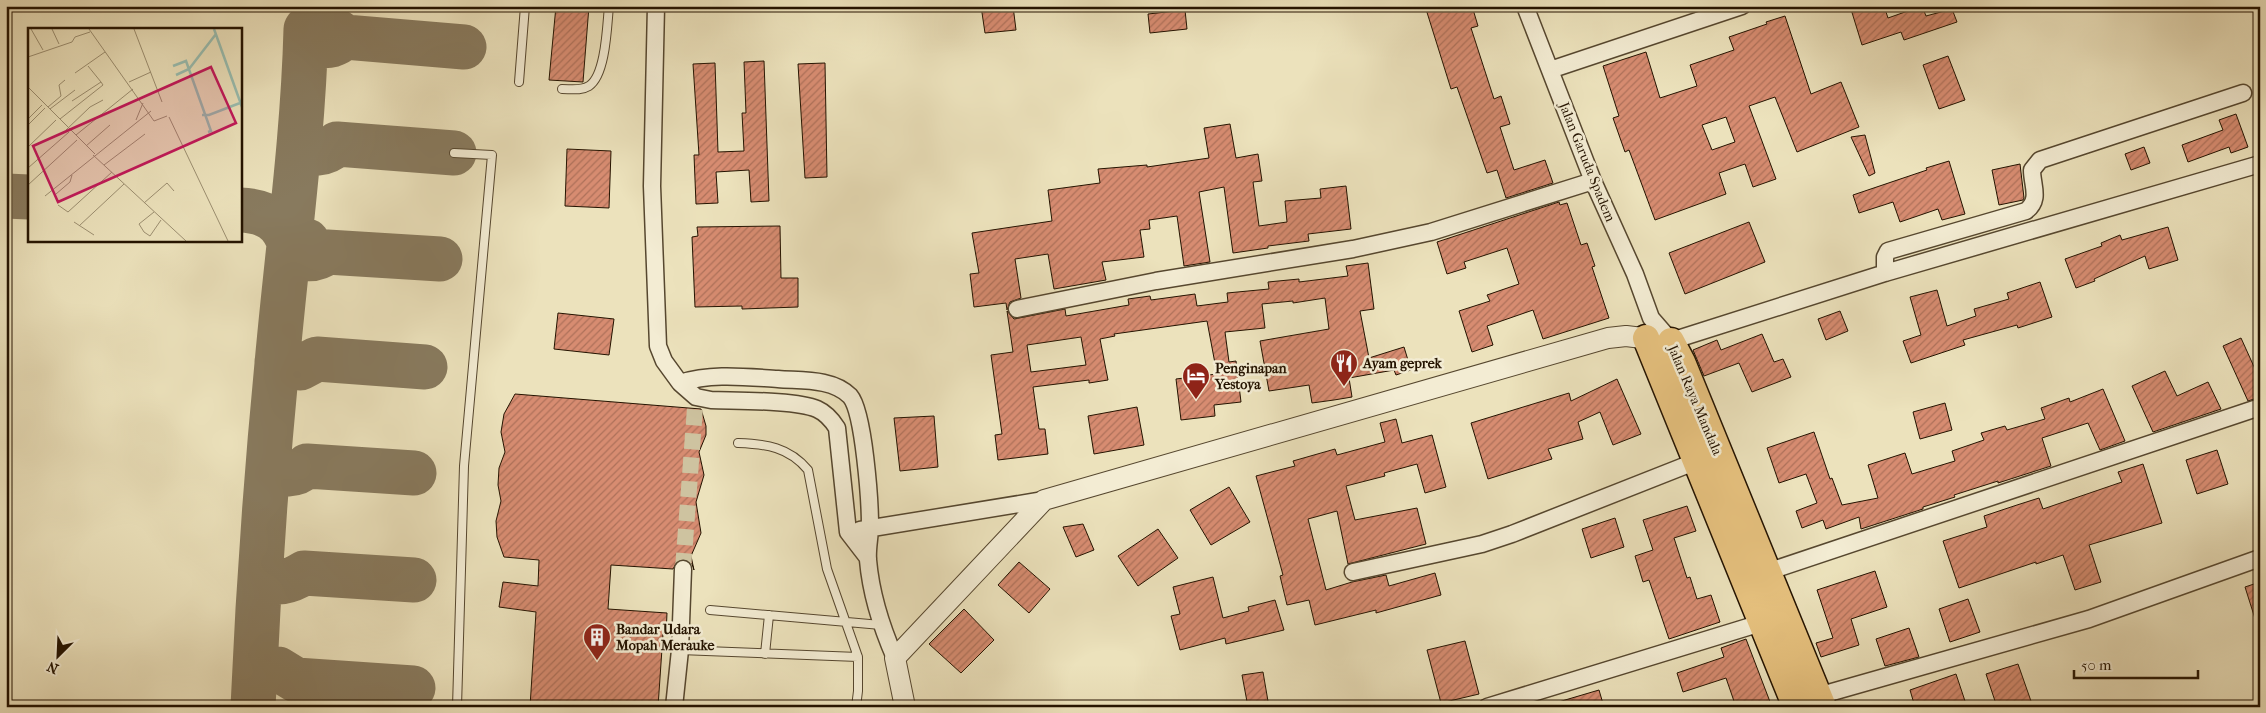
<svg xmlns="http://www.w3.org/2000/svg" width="2266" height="713" font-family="'IM FELL French Canon',serif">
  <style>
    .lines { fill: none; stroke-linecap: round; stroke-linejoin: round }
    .taxiway { stroke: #887a5e; stroke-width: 45 }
    .building { fill: url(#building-hatch); stroke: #241300; fill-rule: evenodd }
    .minor-tunnel { stroke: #cec3a0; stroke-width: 16; stroke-dasharray: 16 8; stroke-linecap: butt }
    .service-casing { stroke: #56472f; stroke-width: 10 }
    .minor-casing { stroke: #56472f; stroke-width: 19 }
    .tertiary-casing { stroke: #56472f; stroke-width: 22 }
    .trunk-casing { stroke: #241300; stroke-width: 29 }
    .service { stroke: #f3ecd3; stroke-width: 8 }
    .minor { stroke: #f3ecd3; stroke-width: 16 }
    .tertiary { stroke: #f3ecd3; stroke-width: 20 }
    .trunk { stroke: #e6c17e; stroke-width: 26 }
    .labels { text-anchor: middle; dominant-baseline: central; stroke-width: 5; stroke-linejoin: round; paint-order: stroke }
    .street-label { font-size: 14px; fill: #241300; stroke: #f3ecd3 }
    .poi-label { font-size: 14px; font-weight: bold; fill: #241300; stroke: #f3ecd3; text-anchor: start }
    .inset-river { fill: none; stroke: #99beb1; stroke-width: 2.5 }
    .inset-road { fill: none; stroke: #9c8f71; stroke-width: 1 }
    .view { fill: #c2185b; fill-opacity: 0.15; stroke: #c2185b; stroke-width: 2.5 }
    .inset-edge { fill: none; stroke: #241300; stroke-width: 2.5 }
  </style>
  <defs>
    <pattern id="building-hatch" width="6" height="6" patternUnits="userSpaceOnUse" patternTransform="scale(1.25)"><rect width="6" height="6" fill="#d78c71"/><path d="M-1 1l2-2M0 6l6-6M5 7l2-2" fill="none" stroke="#ae715a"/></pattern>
  </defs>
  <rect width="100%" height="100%" fill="#ece2bc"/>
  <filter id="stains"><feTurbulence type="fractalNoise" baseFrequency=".004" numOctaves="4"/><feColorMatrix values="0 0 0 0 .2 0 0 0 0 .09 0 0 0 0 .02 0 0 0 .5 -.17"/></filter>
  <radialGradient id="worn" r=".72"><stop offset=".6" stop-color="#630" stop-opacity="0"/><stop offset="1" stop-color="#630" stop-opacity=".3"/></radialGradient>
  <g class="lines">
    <path class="taxiway" d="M317 45C329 47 336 45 345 37L464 47
      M299 147C314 155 324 156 337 144L454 153
      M6 196 29 197
      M240 210C266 211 282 220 290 245L307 241
      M289 253C303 260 315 262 327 252L440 259
      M277 362 300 368 317 359 425 367
      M268 470C283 475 295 477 307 466L414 473
      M261 579C278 584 288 583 304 573L414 580
      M255 673 266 669H278L296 680 413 688
      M253 707C258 593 266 478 277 364 287 252 303 141 306 29 321 22 333 27 345 37"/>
  </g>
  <path class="building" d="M556 6H589L583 82 549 80Z
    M981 6H1013L1016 30 985 33Z
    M1425 6H1472L1478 26 1471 28 1494 99 1501 96 1510 124 1500 127 1514 170 1545 160 1553 183 1506 198 1497 170 1487 173 1457 87 1451 89Z
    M1850 6H1884L1888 18 1922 6 1926 16 1952 9 1957 22 1904 40 1901 32 1862 45Z
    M1185 10 1187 29 1150 33 1148 14Z
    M1785 16 1811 94 1841 82 1859 127 1797 152 1775 97 1749 106 1776 179 1753 187 1745 164 1719 173 1726 194 1655 220 1629 150 1625 152 1613 118 1619 116 1603 66 1646 52 1660 98 1697 86 1690 65 1734 50 1729 37 1767 24 1766 22ZM1726 117 1735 142 1712 150 1702 125Z
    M1948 56 1965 100 1939 109 1923 65Z
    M764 61 769 201 751 202 749 170 716 172 718 203 696 204 694 155H699L693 64 715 63 718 152 744 151 742 113H746L744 62Z
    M825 63 827 177 805 178 798 64Z
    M2236 114 2248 147 2231 153 2229 147 2188 162 2182 145 2223 130 2219 120Z
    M1230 124 1236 158 1258 154 1262 181 1253 182 1259 226 1287 222 1285 201 1321 198 1320 189 1346 186 1351 229 1308 234 1309 241 1268 246V248L1233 253 1224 187 1199 192 1210 262 1184 266 1177 216 1149 220 1150 229 1140 230 1144 257 1102 262 1106 280 1054 289 1048 254 1015 259 1021 298 1010 302 1007 310 1006 303 974 307 970 274 979 273 972 233 1052 221 1048 190 1100 183 1098 169 1147 165V167L1209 158 1204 128Z
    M1865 135 1875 173 1869 176 1851 137Z
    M2144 147 2150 163 2131 170 2125 154Z
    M567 149 611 151 609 208 565 206Z
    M1949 161 1965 214 1942 220 1938 209 1900 222 1893 202 1859 213 1853 195 1927 170 1926 168Z
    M2020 164 2024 198 2023 200 1999 205 1992 170Z
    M1559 202 1560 205 1567 203 1581 245 1587 243 1595 266 1592 267 1609 318 1543 339 1533 310 1487 326 1493 345 1472 352 1459 311 1490 301 1487 295 1519 284 1507 248 1464 262 1466 268 1447 274 1437 242Z
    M1749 222 1765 262 1685 294 1669 253Z
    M780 226 781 278H798V307L742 309V306L695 307 692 237 698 236 697 227Z
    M2168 227 2178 260 2149 269 2145 256 2094 279 2095 281 2076 288 2065 259 2102 246 2101 243 2120 235 2122 240Z
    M1368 263 1374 309 1360 311 1369 358 1404 347 1411 370 1396 375 1394 370 1349 378 1352 397 1334 400 1312 403 1309 385 1269 391 1260 341 1329 329 1325 298 1293 303V301L1262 304 1265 328 1225 332 1229 362 1236 361 1241 402 1214 405 1215 416 1181 420 1176 379 1217 374 1207 321 1114 334 1115 336 1100 339 1108 380 1089 383V380L1033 387 1039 429H1045L1048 454 998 460 995 435 1002 434 991 355 1013 352 1007 311 1014 319 1065 309 1066 316 1129 305 1128 299 1150 296 1151 300 1195 294 1197 306 1228 302 1227 293 1269 289 1268 282 1299 279V282L1348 276 1346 266ZM1081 337 1086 365 1031 372 1027 345Z
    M2040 282 2052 317 2018 328 2017 325 1963 340 1965 345 1911 363 1903 341 1921 335 1910 297 1937 290 1947 326 1976 316 1974 309 2009 299 2007 293Z
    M1840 311 1848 331 1826 340 1818 319Z
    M558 313 614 319 609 355 554 349Z
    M1762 334 1774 362 1783 359 1791 377 1752 392 1739 363 1704 376 1693 350 1717 340 1721 350Z
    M2241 338 2260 380V397L2248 401 2223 346Z
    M2165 371 2177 396 2208 382 2221 409 2153 432 2132 386Z
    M1617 379 1641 434 1613 445 1600 412 1578 422 1583 439 1548 449 1552 459 1488 479 1471 423 1569 393 1571 401Z
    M2103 389 2125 441 2100 450 2088 423 2042 438 2051 466 1998 483V481L1954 495 1955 497 1923 507V509L1861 529 1859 517 1826 529 1823 520 1802 528 1796 511 1817 503 1806 474 1779 483 1767 448 1814 432 1830 479 1832 478 1842 505 1878 498 1868 465 1905 453 1912 474 1955 461 1952 451 1984 440 1981 433 2005 426 2007 430 2045 419 2041 408 2069 398 2070 402Z
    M515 394 701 409 706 426V435L699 452 704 475 696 502 701 533 691 556 694 570 692 564 684 559 678 560 673 569 611 565 608 609 667 613 666 635 663 634 658 707H530L536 612 499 607 503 582 538 586 539 560 504 557 497 537 496 521 501 501 498 485 499 468 505 452 501 432 504 414Z
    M1945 403 1952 430 1920 439 1913 412Z
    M1137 407 1144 445 1094 454 1088 416Z
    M934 416 938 467 900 471 894 418Z
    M1396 419 1402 443 1432 435 1446 487 1425 493 1417 464 1384 473 1385 476 1346 486 1355 520 1417 508 1426 544 1348 564 1337 511 1308 519 1326 590 1352 582 1386 575 1389 586 1435 573 1441 595 1376 613V610L1315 625 1309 600 1287 605 1280 576 1283 575 1256 476 1295 466 1293 461 1335 449 1337 455 1385 442 1380 423Z
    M2217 450 2228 484 2197 494 2186 460Z
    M2143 464 2162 523 2089 545 2101 582 2075 590 2063 555 2036 564V562L1959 588 1943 541 1987 527 1984 516 2017 505 2039 498 2043 509 2122 482 2118 472Z
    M1229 487 1250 522 1211 545 1190 510Z
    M1687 506 1696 531 1674 538 1687 578 1690 577 1697 599 1711 595 1720 622 1669 639 1649 580 1643 582 1635 556 1653 550 1643 520Z
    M1615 518 1624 547 1591 558 1582 529Z
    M1083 524 1094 550 1076 557 1063 527Z
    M1158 529 1178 558 1138 586 1118 556Z
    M1019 562 1050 589 1029 613 998 585Z
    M1875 571 1887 607 1851 619 1859 645 1821 657 1816 643 1833 638 1817 590Z
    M1213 577 1223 618 1249 611 1248 607 1275 600 1284 630 1226 644 1225 638 1180 650 1171 616 1180 614 1173 587Z
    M2260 582V624L2257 625 2245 587Z
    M1968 599 1980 632 1950 642 1939 609Z
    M964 609 994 640 961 673 929 644Z
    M1909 628 1919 657 1885 666 1876 639Z
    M1746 639 1772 707H1736L1726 678 1683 692 1677 673 1724 657 1721 648Z
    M1465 641 1479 694 1441 703 1427 650Z
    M2018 664 2032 704 2024 707H1997L1986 674Z
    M1263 672 1269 707H1248L1242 675Z
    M1956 674 1967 707H1915L1910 690Z
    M1599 690 1604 707H1555V703Z"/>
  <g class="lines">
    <path class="minor-tunnel" d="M683 569 695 408"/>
    <g class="service-casing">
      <path id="service" d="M519 82 525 6
        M562 89C571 89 581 91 589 86 606 75 607 25 609 6
        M454 153 492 155 464 466 457 707
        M710 610 881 625
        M680 650 858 657 827 569 808 470C789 447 766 444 738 443
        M765 654 769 615
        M856 707 858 691V657"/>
    </g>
    <g class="minor-casing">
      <path id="minor" d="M656 6 652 186 658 346 664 361 680 383
        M1525 6 1593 181 1635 274 1651 318 1671 341 1885 273 2260 164
        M1550 70 1742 6
        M1885 273V257L1888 251 2026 211C2041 199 2032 186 2032 170L2040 160 2243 93
        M1017 309 1156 281 1353 249 1431 232 1593 181
        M860 530 1044 500
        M868 558 848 532 837 428C832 420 826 413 817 409 796 400 737 401 711 400L696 397 680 383C712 373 744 377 778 379 801 381 832 378 850 396 864 412 870 502 870 526 870 537 867 549 868 560 871 595 881 626 895 658
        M1353 572 1482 544 1512 534 1697 461
        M1767 572 2260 407
        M1818 696 2089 619 2260 558
        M674 707 680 650 683 569
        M1487 707 1761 623"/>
    </g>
    <g class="tertiary-casing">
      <path id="tertiary" d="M905 707 895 658 1044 500 1608 338 1626 336 1659 340"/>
    </g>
    <g class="trunk-casing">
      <path id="trunk" d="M1646 338 1796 707
        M1671 341 1682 362 1823 707"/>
    </g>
    <use href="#service" class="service"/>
    <use href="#minor" class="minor"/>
    <use href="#tertiary" class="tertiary"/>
    <use href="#trunk" class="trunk"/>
  </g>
  <defs>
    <g id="restaurant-pin" transform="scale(1.4375)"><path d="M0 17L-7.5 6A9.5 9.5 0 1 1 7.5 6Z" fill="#8f2418" stroke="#f3ecd3"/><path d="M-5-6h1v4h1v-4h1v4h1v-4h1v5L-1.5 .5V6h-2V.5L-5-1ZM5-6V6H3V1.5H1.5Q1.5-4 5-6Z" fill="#fff"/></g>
    <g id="hotel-pin" transform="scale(1.4375)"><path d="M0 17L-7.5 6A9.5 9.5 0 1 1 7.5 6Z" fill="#8f2418" stroke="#f3ecd3"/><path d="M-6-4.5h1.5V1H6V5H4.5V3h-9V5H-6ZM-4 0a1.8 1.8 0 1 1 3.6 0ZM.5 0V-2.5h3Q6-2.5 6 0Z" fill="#fff"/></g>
    <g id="building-pin" transform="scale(1.4375)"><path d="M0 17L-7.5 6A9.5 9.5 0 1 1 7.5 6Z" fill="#8f2418" stroke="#f3ecd3"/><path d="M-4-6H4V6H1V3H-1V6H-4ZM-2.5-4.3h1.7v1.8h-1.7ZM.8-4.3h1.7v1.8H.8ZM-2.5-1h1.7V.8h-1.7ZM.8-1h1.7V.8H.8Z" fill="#fff"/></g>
  </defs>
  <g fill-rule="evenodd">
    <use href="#restaurant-pin" x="1344" y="363"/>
    <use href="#hotel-pin" x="1196" y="376"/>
    <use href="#building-pin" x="597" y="637"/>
  </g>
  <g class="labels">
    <g class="street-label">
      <text transform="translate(1587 162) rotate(68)">Jalan Garuda Spadem</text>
      <text transform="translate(1695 400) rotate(67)">Jalan Raya Mandala</text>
    </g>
    <g class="poi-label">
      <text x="1363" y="363">Ayam geprek</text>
      <text x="1215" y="368">Penginapan<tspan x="1215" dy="16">Yestoya</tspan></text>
      <text x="616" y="629">Bandar Udara<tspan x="616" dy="16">Mopah Merauke</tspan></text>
    </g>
  </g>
  <g transform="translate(28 28)">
    <rect width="214" height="214" fill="#ece2bc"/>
    <path class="inset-river" d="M186 1 214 79M145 38 158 33 183 103 180 104M148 47 161 41 188 6M174 87H181L212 75"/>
    <path class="inset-road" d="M3 1 15 22M24 1 31 16M61 1 126 93 139 88M106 1 134 74M0 29 44 14 47 9 62 4M60 38 73 54M47 45 77 24M101 54 123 44M0 59 67 126M20 79 33 68 31 57 37 52M22 81 47 62M141 89 200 213M0 91 14 77M32 91 75 57 73 54 44 73M108 92 115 75M0 97 17 80M38 102 62 79 75 72M48 107 105 61M58 118 82 97M0 119 28 92M65 127 158 213M76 137 117 106M0 140 41 104M0 157 49 112M28 166 42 154 44 147M17 168 123 83M116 175 139 155 146 163M30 177 40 184 84 144M126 184 111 196 116 204 122 208 133 192M46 194 66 207M51 198 96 156"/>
    <path class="view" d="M183 39 208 95 30 174 5 118Z"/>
    <rect width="214" height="214" class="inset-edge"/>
  </g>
  <rect width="2266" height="713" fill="none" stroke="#ece2bc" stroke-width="25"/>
  <rect x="8" y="8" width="2251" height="698" fill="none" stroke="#241300" stroke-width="2.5"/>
  <rect x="12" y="12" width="2241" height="688" fill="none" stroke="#241300"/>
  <g transform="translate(58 656) rotate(204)" stroke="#f3ecd3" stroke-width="4" paint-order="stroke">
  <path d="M0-4L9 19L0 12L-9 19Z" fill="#241300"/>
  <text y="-8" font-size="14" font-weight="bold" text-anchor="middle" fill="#241300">N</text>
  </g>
  <path d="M2074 670v8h124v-8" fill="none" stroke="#241300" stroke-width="2.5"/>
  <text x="2081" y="670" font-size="15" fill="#241300" stroke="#f3ecd3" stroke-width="4" paint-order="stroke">50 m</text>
  <rect width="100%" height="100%" filter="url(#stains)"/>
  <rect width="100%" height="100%" fill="url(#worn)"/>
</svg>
